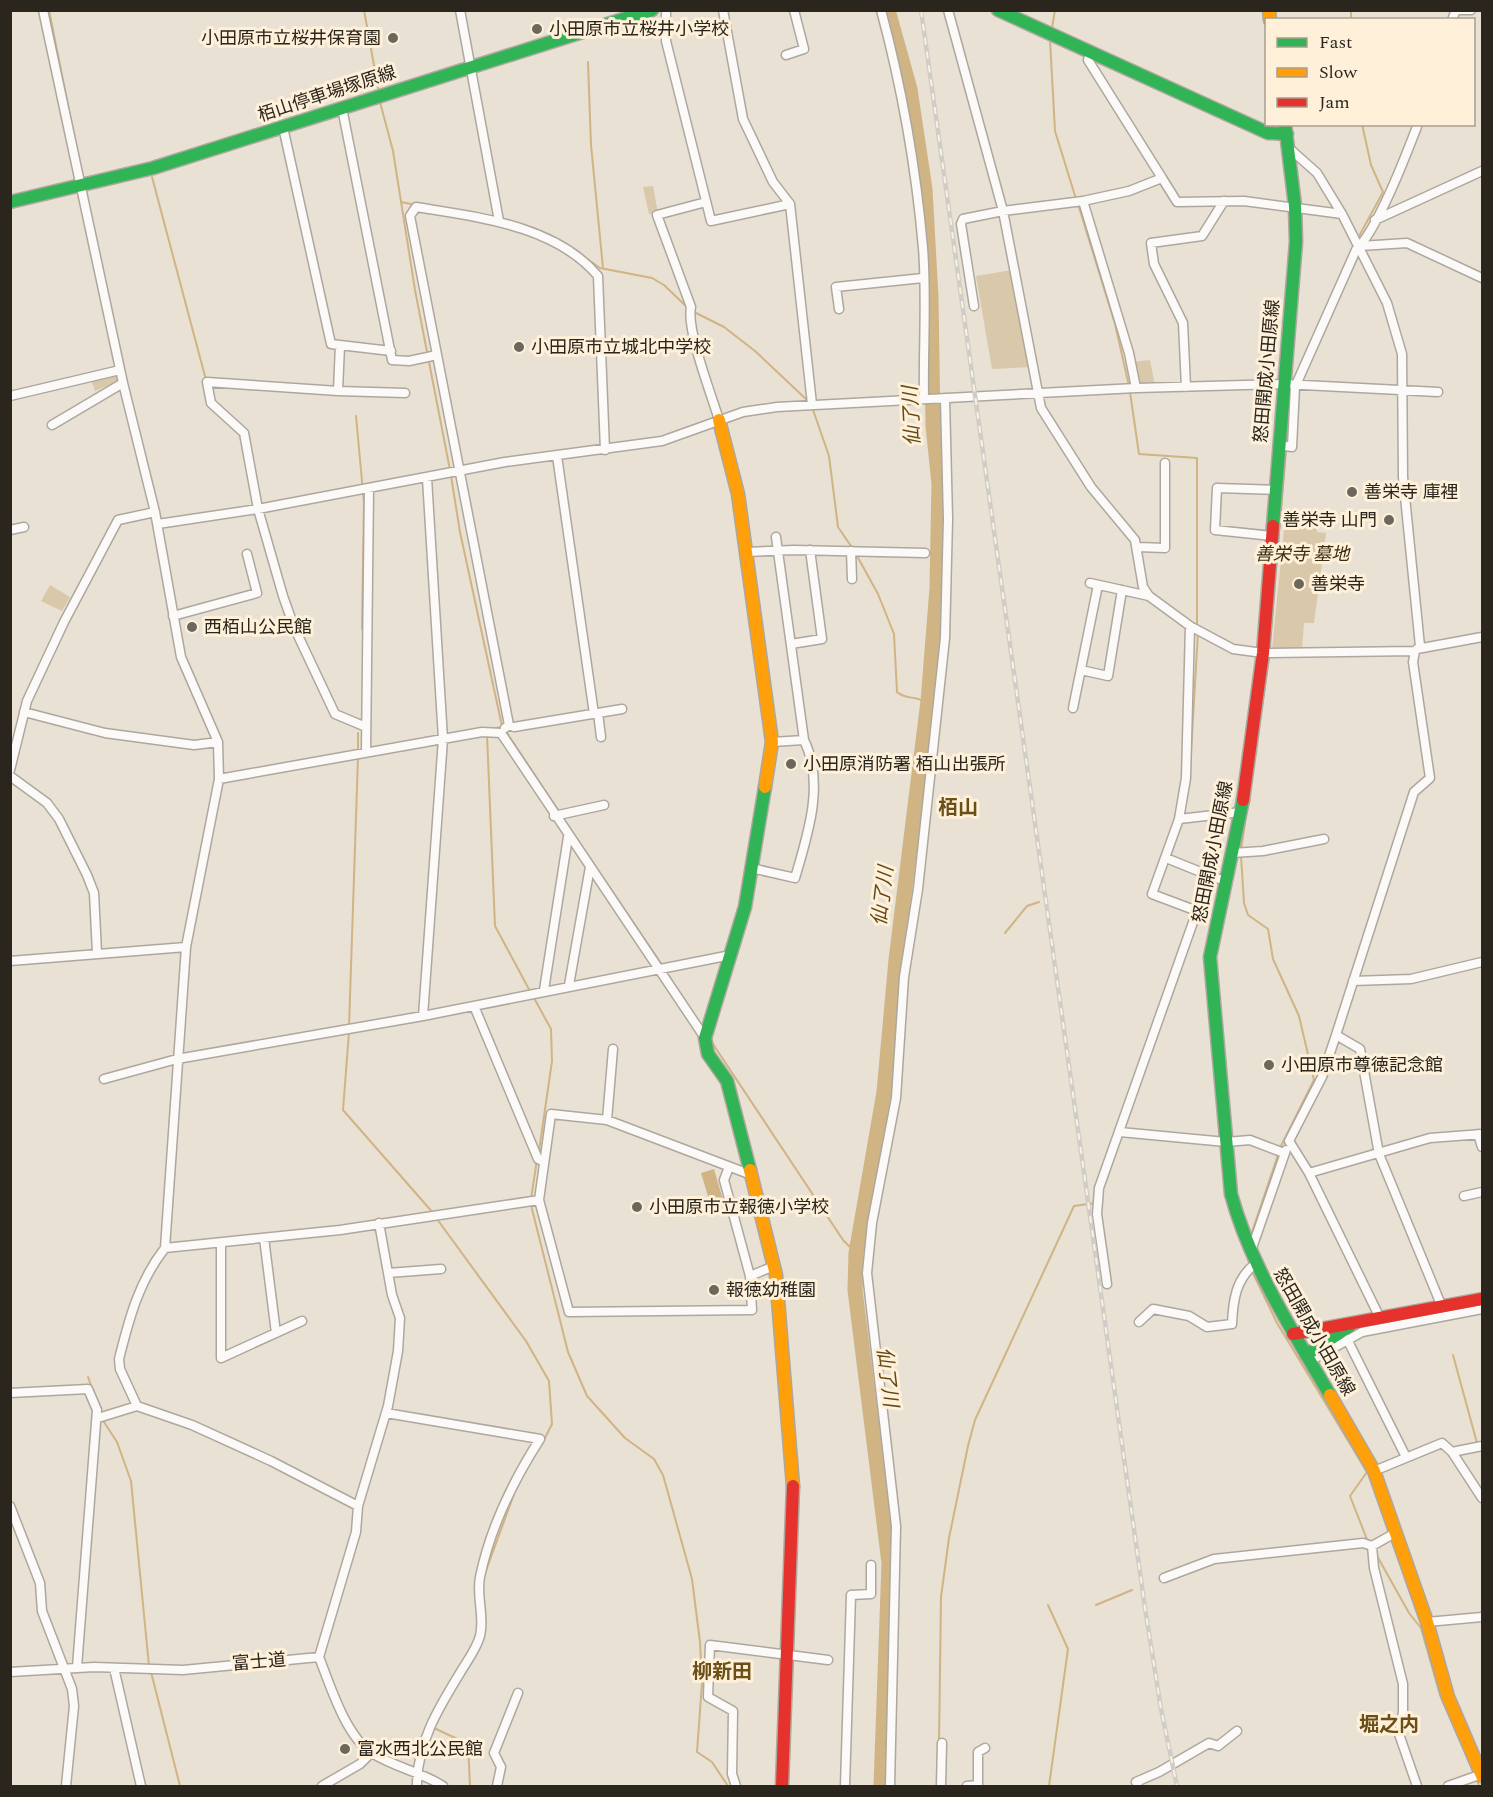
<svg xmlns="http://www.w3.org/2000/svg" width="1493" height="1797" font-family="Spectral,'Noto Sans JP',serif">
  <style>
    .green { fill: #dac8aa }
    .water { fill: #d0b484 }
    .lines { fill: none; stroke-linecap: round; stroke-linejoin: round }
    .stream { stroke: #d0b484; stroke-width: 2 }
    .river { stroke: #d0b484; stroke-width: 15 }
    .street-casing { stroke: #ada79e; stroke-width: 11 }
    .fast-casing { stroke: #ada79e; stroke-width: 15 }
    .slow-casing { stroke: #ada79e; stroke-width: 15 }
    .jam-casing { stroke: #ada79e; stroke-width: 15 }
    .street { stroke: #fcfaf9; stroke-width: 8 }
    .fast { stroke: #30b455; stroke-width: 12 }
    .slow { stroke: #ff9f0a; stroke-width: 12 }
    .jam { stroke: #e5322d; stroke-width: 12 }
    .rail-casing { stroke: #cfcdc9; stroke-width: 4.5 }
    .rail { stroke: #fef0d9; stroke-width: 2; stroke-dasharray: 7; stroke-linecap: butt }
    .poi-dot { fill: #6c675d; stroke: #fef0d9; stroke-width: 2 }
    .labels { text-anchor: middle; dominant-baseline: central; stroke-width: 6; stroke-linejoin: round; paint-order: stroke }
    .poi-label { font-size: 18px; fill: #2a251d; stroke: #fef0d9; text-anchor: start }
    .street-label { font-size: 18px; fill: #2a251d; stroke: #fef0d9 }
    .park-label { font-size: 18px; font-style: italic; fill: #3b2c0f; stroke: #fef0d9 }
    .water-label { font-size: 20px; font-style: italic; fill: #624917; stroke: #fef0d9 }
    .neighbourhood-label { font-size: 20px; font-weight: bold; fill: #6b4f17; stroke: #fef0d9 }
  </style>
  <rect width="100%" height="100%" fill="#e8e1d4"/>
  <path class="green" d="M653 186 658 214H649L643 187Z
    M1012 270 1032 367 992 369 976 276Z
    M1150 360 1155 386 1137 387 1132 362Z
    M117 374 118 381 95 391 91 380Z
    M1286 509 1297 510V525L1317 524V532L1326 533 1314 623H1304L1302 649H1272Z
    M50 585 70 597 62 611 41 601Z"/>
  <path class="water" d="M714 1169 723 1200 710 1203 701 1173Z"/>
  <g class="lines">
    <path class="stream" d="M49 10 73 131
      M364 10 379 93
      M1351 20V10
      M1052 28 1055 10
      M1050 40 1055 131 1076 199
      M588 62 591 145 603 268
      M380 102 393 151 415 290 450 470
      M152 177 206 380
      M401 202 416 205
      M1078 204 1115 324 1129 386
      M1357 240 1383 192 1371 165 1362 124
      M576 251 600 268 652 278 664 285 689 309
      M694 312 724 327 755 351 807 400
      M1306 352 1315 333
      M1130 392 1139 454 1197 458V626
      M812 407 829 456 838 527 853 549
      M356 416 364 503 362 629
      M451 476 460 532 502 726
      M856 554 878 594 894 634 897 692C907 701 917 694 928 705
      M1269 651 1291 391
      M490 729 502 727
      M505 730 560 813
      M358 733V751
      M487 735 495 926 531 993
      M1190 770 1198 632
      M563 818 662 965
      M1241 850 1269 657
      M1241 856 1244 903 1248 915 1268 929 1273 959 1299 1016 1314 1080 1281 1146 1250 1238
      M1196 906 1206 878
      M1005 933 1027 906 1039 902
      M665 970 701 1025
      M534 998 551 1029 552 1061 539 1151
      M349 1027 358 757
      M349 1032 343 1110 434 1214
      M711 1041 843 1240 856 1253
      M531 1199 537 1160
      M531 1205 568 1352 587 1396 625 1438 654 1459 663 1475 692 1579 700 1642 702 1683 697 1752 712 1762 728 1786
      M437 1219 526 1341 549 1381 552 1424 543 1442
      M1246 1252 1250 1266
      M1252 1271 1277 1323 1367 1472 1350 1496 1368 1542
      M1453 1355 1477 1443
      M88 1377 92 1388
      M102 1419 117 1442 131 1481 149 1666
      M1376 1554 1409 1613 1421 1628 1440 1695 1475 1774
      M484 1576 514 1494
      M1048 1605 1068 1649 1049 1786
      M1096 1605 1132 1590
      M484 1606 485 1630
      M151 1672 180 1786
      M434 1728 468 1744 470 1786
      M939 1742 941 1597 949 1538 968 1446 975 1420 1074 1206 1095 1203
      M1477 1780 1479 1786"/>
    <path class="river" d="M881 1786 889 1563 855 1290 856 1253 884 1092 896 960 928 701 937 588 939 484 933 426 931 297 925 189 910 89 888 10"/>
    <g class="street-casing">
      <path id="street" d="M43 10 123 383 155 512 181 657 218 742 219 779 186 947 165 1248 340 1230 539 1200 551 1114 607 1120 749 1174
        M460 10 499 221
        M666 10V41L711 221 790 204
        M723 10 743 119 773 182 790 204 812 404
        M881 10C902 88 916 168 923 248 927 298 923 349 924 399
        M948 10 1003 211 1041 408 1091 487 1135 540 1143 587 1149 596 1190 626 1233 649 1263 653 1415 651 1413 662 1430 778 1414 792 1336 1035 1360 1049 1379 1154 1442 1307
        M1460 10H1471
        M1452 20 1456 10
        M786 55 804 49 794 10
        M342 108 392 360 409 361 437 355
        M283 127 331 344 391 351
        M1290 149 1317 173 1342 214
        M1162 178 1177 202 1244 201 1342 214 1387 303 1402 354 1403 477 1420 646
        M1083 201 1129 191 1162 178 1088 60 1090 53
        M706 202 657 215 691 307C686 330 712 396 719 420
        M1375 220 1482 171
        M1360 246 1407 243 1482 278
        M974 306 961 224 963 219 1003 211 1083 201 1129 353 1136 388
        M839 309 836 287 923 278
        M340 345 338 391 405 393
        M1186 387 1183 323 1154 264 1151 243 1202 236 1224 201
        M338 391 207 382 211 403 244 433 258 509 283 596 294 627 335 714 366 727
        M10 396 120 370
        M52 425 123 383
        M1279 445 1292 447 1295 387 1356 250C1378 229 1406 155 1418 124
        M557 456 594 714
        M158 524 258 509 505 462 662 441 743 412 777 407 1136 388 1284 384 1438 392
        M10 530 24 527
        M1273 536 1215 530 1217 488 1276 490
        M1138 547 1165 548V463
        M851 551 852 579
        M747 552 794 550 925 553
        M1090 583 1149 596
        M173 616 257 593 247 554
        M1190 626 1186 778 1179 819 1152 894 1197 911
        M791 644 822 639 810 550
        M1417 649 1482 637
        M1081 670 1108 676 1122 590
        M1073 708 1098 585
        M24 712 105 733 194 745 218 742
        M598 713 601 737
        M509 725 410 216 416 207C477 217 555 225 598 276L605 450
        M505 728 509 725 514 727 622 709
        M772 742 804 740
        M366 752 369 488
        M10 770 27 701 64 622 118 520 155 512
        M10 776 47 803 59 819 87 875 94 893 97 953
        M219 779 482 732 501 733 705 1038
        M554 816 604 805
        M1179 819 1241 812
        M1232 853 1263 851 1324 839
        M1166 858 1213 877
        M751 868 795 878C808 834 825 783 804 740L776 537
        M10 961 186 947
        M1353 981 1411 979 1482 962
        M569 985 590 867
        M544 990 568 837
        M474 1006 538 1159 542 1161
        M423 1016 443 739 427 478
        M1336 1035 1322 1077 1289 1141 1309 1173 1380 1318
        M104 1079 177 1059 423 1016 731 955
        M607 1120 613 1049
        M1120 1132 1226 1142 1250 1140 1284 1153
        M1478 1134 1482 1147
        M1309 1173 1430 1138 1482 1134
        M1464 1196 1482 1192
        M539 1200 569 1312 752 1310 750 1276 724 1180 729 1167
        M264 1238 276 1333
        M221 1243V1358L302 1321
        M165 1248C139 1281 129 1319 119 1359L120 1369 137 1406 192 1425 271 1461 358 1506
        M1251 1251 1286 1150
        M388 1273 441 1269
        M750 1276 774 1266
        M1107 1284 1097 1214 1099 1188 1197 911 1200 910 1213 877 1226 881
        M1139 1322 1153 1309 1189 1316 1207 1327 1232 1324C1233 1300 1236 1279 1255 1264
        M1347 1339 1406 1457
        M1310 1361 1362 1332 1482 1309
        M10 1393 88 1389 97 1410 77 1667
        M386 1413 540 1439C513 1481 490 1529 480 1577 476 1597 485 1616 480 1636 476 1650 467 1661 460 1673 438 1709 417 1743 417 1786
        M98 1418 137 1406
        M1452 1452 1482 1498
        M1374 1471 1442 1443 1452 1452 1482 1446
        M10 1506 40 1583 42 1611 72 1689 74 1706 66 1786
        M1372 1546 1374 1568 1403 1684V1712L1399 1734 1417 1786
        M1164 1578 1214 1559 1363 1543 1372 1546 1395 1533
        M1427 1622 1482 1617
        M319 1657 356 1532 358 1506 388 1406 398 1351 400 1318 392 1295 379 1223
        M114 1668 141 1786
        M10 1672 94 1667 183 1670 319 1657C330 1685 346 1737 372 1753 394 1767 421 1772 443 1786
        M322 1786 360 1764 371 1753
        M497 1786 501 1767 494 1753 518 1693
        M736 1786 732 1774 733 1711 708 1697 710 1645 828 1660
        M845 1786 851 1595 871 1594V1565
        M890 1786 896 1526 867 1273 872 1223 896 1098 904 977 918 889 945 638 948 519 945 398
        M941 1786 942 1743
        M967 1786 978 1785V1752L985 1748
        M1138 1786 1136 1782 1159 1772 1209 1743 1218 1746 1237 1731
        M1448 1786 1482 1774"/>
    </g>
    <g class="fast-casing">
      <path id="fast" d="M998 10 1268 133 1287 134
        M10 202 153 168 652 10
        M1273 526 1296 242 1295 206 1285 124
        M1243 800 1210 957 1231 1194C1251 1267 1292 1330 1330 1395
        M750 1170 727 1081 708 1054 705 1038 745 907 765 787
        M1306 1355 1350 1326"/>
    </g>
    <g class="slow-casing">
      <path id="slow" d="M1269 10 1270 20
        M719 420 738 494 772 742 765 787
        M750 1170 776 1275 793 1486
        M1330 1395 1374 1471 1427 1622 1448 1697 1482 1776"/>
    </g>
    <g class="jam-casing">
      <path id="jam" d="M1243 800 1263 653 1273 526
        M1293 1334 1482 1299
        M782 1786 793 1486"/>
    </g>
    <use href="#street" class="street"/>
    <use href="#fast" class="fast"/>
    <use href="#slow" class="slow"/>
    <use href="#jam" class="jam"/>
    <g class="rail-casing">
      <path id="rail" d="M921 10 1145 1608 1161 1709 1177 1786"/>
    </g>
    <use href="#rail" class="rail"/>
  </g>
  <g class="poi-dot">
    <circle cx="537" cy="29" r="6"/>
    <circle cx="393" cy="38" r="6"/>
    <circle cx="519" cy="347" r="6"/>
    <circle cx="1352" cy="492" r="6"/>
    <circle cx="1389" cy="520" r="6"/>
    <circle cx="1299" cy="584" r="6"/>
    <circle cx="192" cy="627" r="6"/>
    <circle cx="791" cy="764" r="6"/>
    <circle cx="1269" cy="1065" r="6"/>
    <circle cx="637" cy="1207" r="6"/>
    <circle cx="714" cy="1290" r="6"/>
    <circle cx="345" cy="1749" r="6"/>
  </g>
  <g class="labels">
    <g class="poi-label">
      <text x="549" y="29">小田原市立桜井小学校</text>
      <text x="381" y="38" text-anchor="end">小田原市立桜井保育園</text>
      <text x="531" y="347">小田原市立城北中学校</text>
      <text x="1364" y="492">善栄寺 庫裡</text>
      <text x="1377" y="520" text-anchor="end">善栄寺 山門</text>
      <text x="1311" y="584">善栄寺</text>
      <text x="204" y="627">西栢山公民館</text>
      <text x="803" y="764">小田原消防署 栢山出張所</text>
      <text x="1281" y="1065">小田原市尊徳記念館</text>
      <text x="649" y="1207">小田原市立報徳小学校</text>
      <text x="726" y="1290">報徳幼稚園</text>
      <text x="357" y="1749">富水西北公民館</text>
    </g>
    <g class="street-label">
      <text transform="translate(327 94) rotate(-18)">栢山停車場塚原線</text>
      <text transform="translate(1267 371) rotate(-85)">怒田開成小田原線</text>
      <text transform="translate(1213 852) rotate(-79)">怒田開成小田原線</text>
      <text transform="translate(1314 1332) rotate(60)">怒田開成小田原線</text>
      <text transform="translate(259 1662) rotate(-5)">富士道</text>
    </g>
    <g class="park-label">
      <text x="1302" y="554">善栄寺 墓地</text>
    </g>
    <g class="water-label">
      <text transform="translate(912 416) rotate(-93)">仙了川</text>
      <text transform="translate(883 896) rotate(-83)">仙了川</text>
      <text transform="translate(887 1377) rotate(83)">仙了川</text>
    </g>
    <g class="neighbourhood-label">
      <text x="958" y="808">栢山</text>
      <text x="722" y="1672">柳新田</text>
      <text x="1389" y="1725">堀之内</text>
    </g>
  </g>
  <rect width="1493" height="1797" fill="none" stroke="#2a251d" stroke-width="24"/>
  <rect x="1265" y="18" width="210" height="108" fill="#fef0d9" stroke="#a99f8e" stroke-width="1.5"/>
  <rect x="1277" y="38" width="30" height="9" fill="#30b455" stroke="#a99f8e" stroke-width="1.5"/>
  <text x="1319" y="48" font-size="18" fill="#2a251d">Fast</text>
  <rect x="1277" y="68" width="30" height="9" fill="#ff9f0a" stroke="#a99f8e" stroke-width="1.5"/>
  <text x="1319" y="78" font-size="18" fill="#2a251d">Slow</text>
  <rect x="1277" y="98" width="30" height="9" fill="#e5322d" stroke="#a99f8e" stroke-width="1.5"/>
  <text x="1319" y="108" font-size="18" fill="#2a251d">Jam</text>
</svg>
